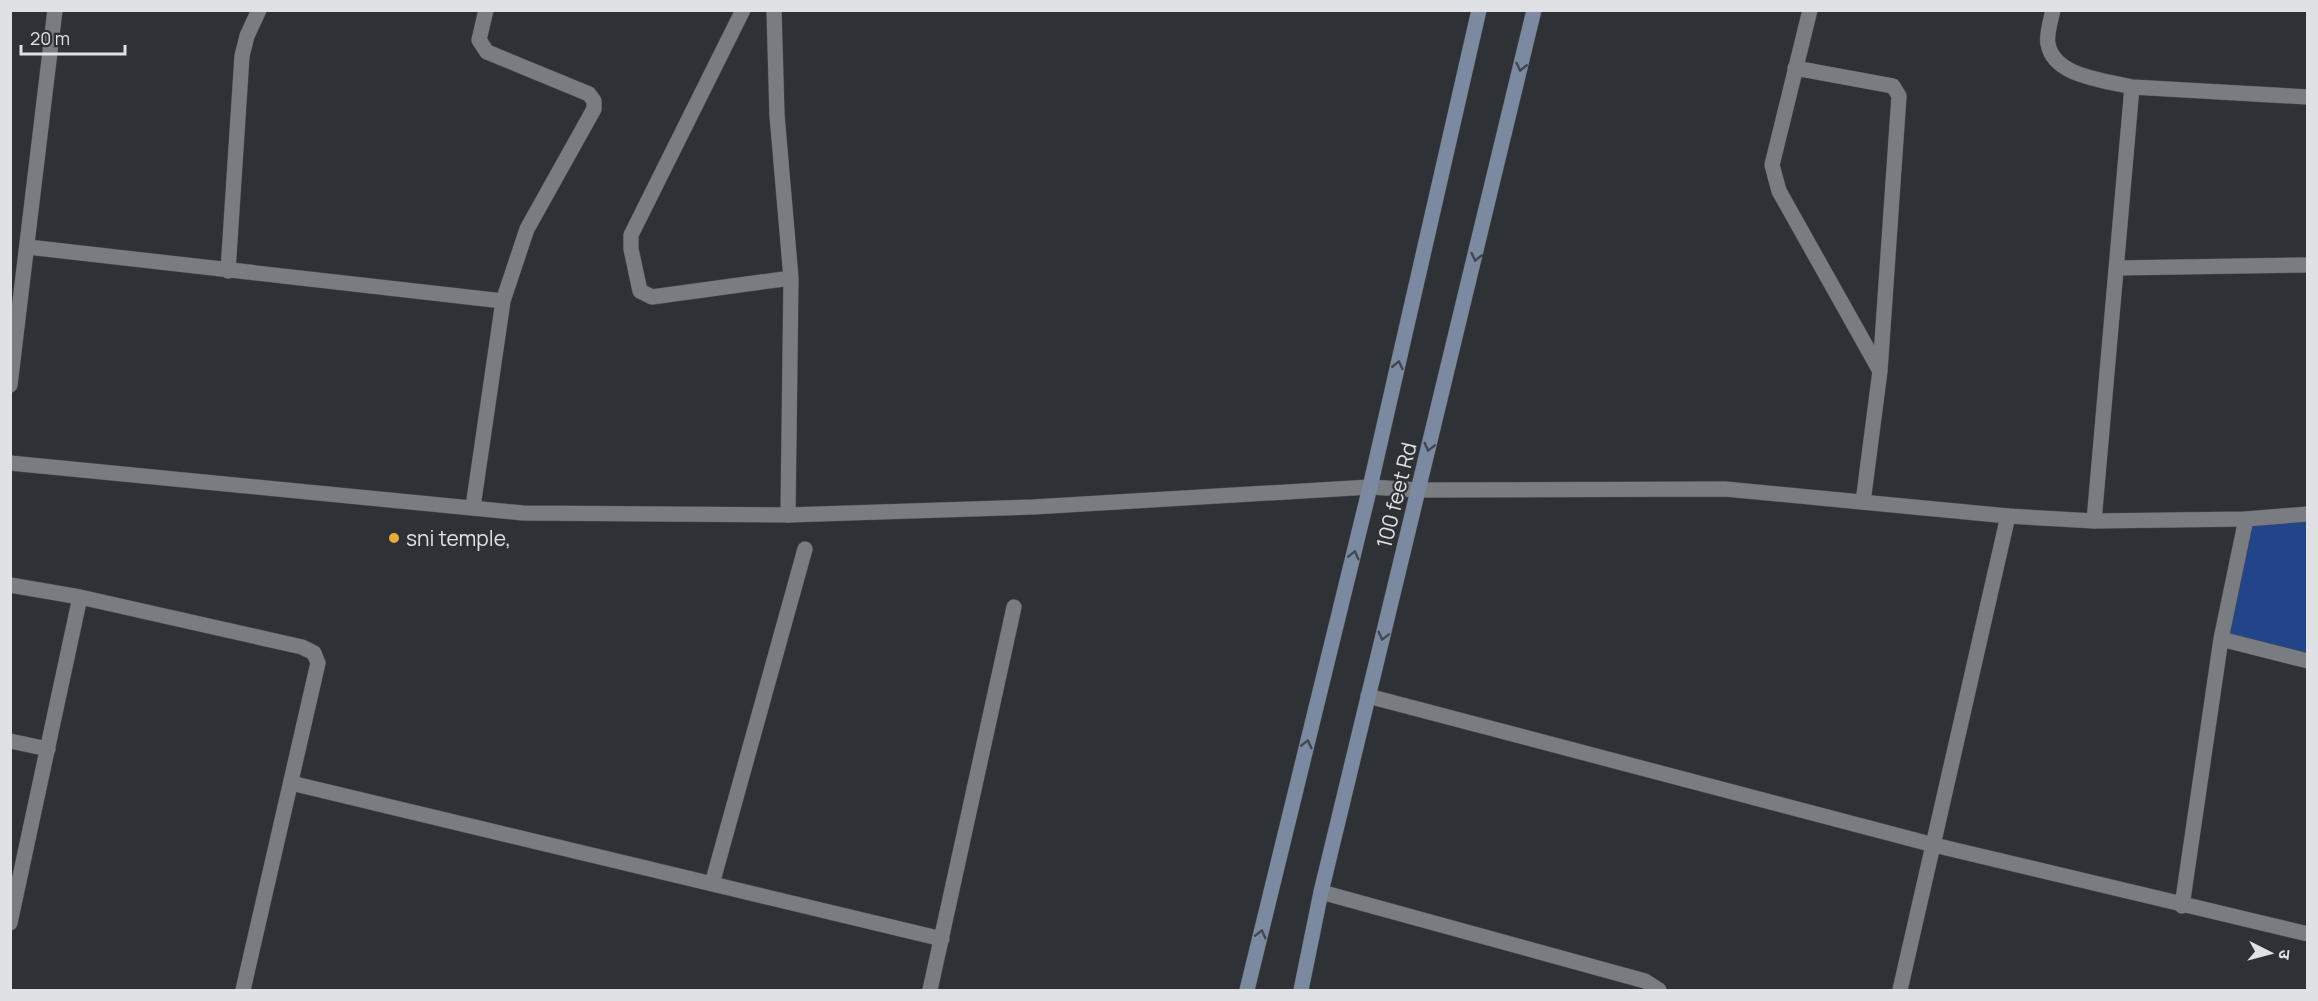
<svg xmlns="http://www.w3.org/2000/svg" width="2318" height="1001" font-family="Manrope,'Noto Sans Devanagari',sans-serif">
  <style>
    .green { fill: #224489 }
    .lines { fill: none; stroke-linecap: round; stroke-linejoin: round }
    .minor-casing { stroke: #4b4d51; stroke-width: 16 }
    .tertiary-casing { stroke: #4b4d51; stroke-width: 16 }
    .secondary-casing { stroke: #4b4d51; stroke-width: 16 }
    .minor { stroke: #797c81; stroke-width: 15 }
    .tertiary { stroke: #797c81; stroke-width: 15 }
    .secondary { stroke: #7b89a1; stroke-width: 15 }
    .oneway { stroke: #414750 }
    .poi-dot { fill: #e5ad35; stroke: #2e3135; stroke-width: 2 }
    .labels { text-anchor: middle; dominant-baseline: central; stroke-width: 4.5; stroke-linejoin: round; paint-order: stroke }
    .street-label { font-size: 21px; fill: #e0e1e4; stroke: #2e3135 }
    .poi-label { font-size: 21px; fill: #e0e1e4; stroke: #2e3135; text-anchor: start }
  </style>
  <rect width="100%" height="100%" fill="#2e3135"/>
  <path class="green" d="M2307 514V661L2221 639 2246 519Z"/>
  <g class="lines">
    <g class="minor-casing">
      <path id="minor" d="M743 10 631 235V249L640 291 652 297 791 278
        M774 10 777 115 791 278 788 515
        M1810 10 1772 165 1779 191 1880 371
        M2053 10C2051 20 2046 34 2048 44 2054 77 2105 80 2132 87
        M1795 68 1893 86 1899 96 1880 371 1863 502
        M28 247 503 301
        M2116 268 2308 265
        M228 271 242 56 247 36 259 10
        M10 385 55 10
        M473 507 503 301 527 229 594 109V101L589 94 487 52 479 40 486 10
        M2094 521 2132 87 2308 97
        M10 585 80 597 302 647 314 653 318 663 243 990
        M2221 639 2308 661
        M1368 696 1934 845 2308 934
        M10 741 48 749
        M291 783 942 939
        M712 884 805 549
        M1321 892 1645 981 1659 990
        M2182 906 2221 639 2246 519
        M10 923 80 597
        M930 990 1014 607
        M1900 990 2008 516"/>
    </g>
    <g class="tertiary-casing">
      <path id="tertiary" d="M10 463 523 513 788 515 1033 507 1370 487 1419 490 1725 489 2008 516 2094 521 2246 519 2308 514"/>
    </g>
    <g class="secondary-casing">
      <path id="secondary" d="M1247 990 1370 487 1479 10
        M1301 990 1321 892 1534 10"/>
    </g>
    <use href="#minor" class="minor"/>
    <use href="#tertiary" class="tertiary"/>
    <use href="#secondary" class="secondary"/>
  </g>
  <defs><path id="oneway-chevron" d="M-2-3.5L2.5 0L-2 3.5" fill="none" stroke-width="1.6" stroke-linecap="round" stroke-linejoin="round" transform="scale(1.5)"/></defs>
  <g class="oneway">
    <use href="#oneway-chevron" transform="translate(1521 67) rotate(103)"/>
    <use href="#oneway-chevron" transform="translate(1476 257) rotate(103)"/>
    <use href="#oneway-chevron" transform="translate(1398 365) rotate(-77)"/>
    <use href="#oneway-chevron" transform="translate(1429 447) rotate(104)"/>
    <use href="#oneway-chevron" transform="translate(1354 555) rotate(-76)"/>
    <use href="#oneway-chevron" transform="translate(1383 636) rotate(104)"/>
    <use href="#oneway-chevron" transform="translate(1307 744) rotate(-76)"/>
    <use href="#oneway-chevron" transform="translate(1261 934) rotate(-76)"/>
  </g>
  <circle class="poi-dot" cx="394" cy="538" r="6"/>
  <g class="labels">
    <g class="street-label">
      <text transform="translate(1396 495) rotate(-76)">100 feet Rd</text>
    </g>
    <g class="poi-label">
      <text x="406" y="538">sni temple,</text>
    </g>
  </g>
  <rect width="2318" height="1001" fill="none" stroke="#e0e1e4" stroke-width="24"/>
  <g transform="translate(2270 953) rotate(96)" stroke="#2e3135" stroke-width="4.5" paint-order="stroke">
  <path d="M0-4.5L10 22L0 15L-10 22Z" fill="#e0e1e4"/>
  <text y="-9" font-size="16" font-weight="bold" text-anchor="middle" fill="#e0e1e4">उ</text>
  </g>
  <path d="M21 45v9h104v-9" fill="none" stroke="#e0e1e4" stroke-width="3"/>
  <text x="30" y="45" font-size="18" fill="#e0e1e4" stroke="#2e3135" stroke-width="4.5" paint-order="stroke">20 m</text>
</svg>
